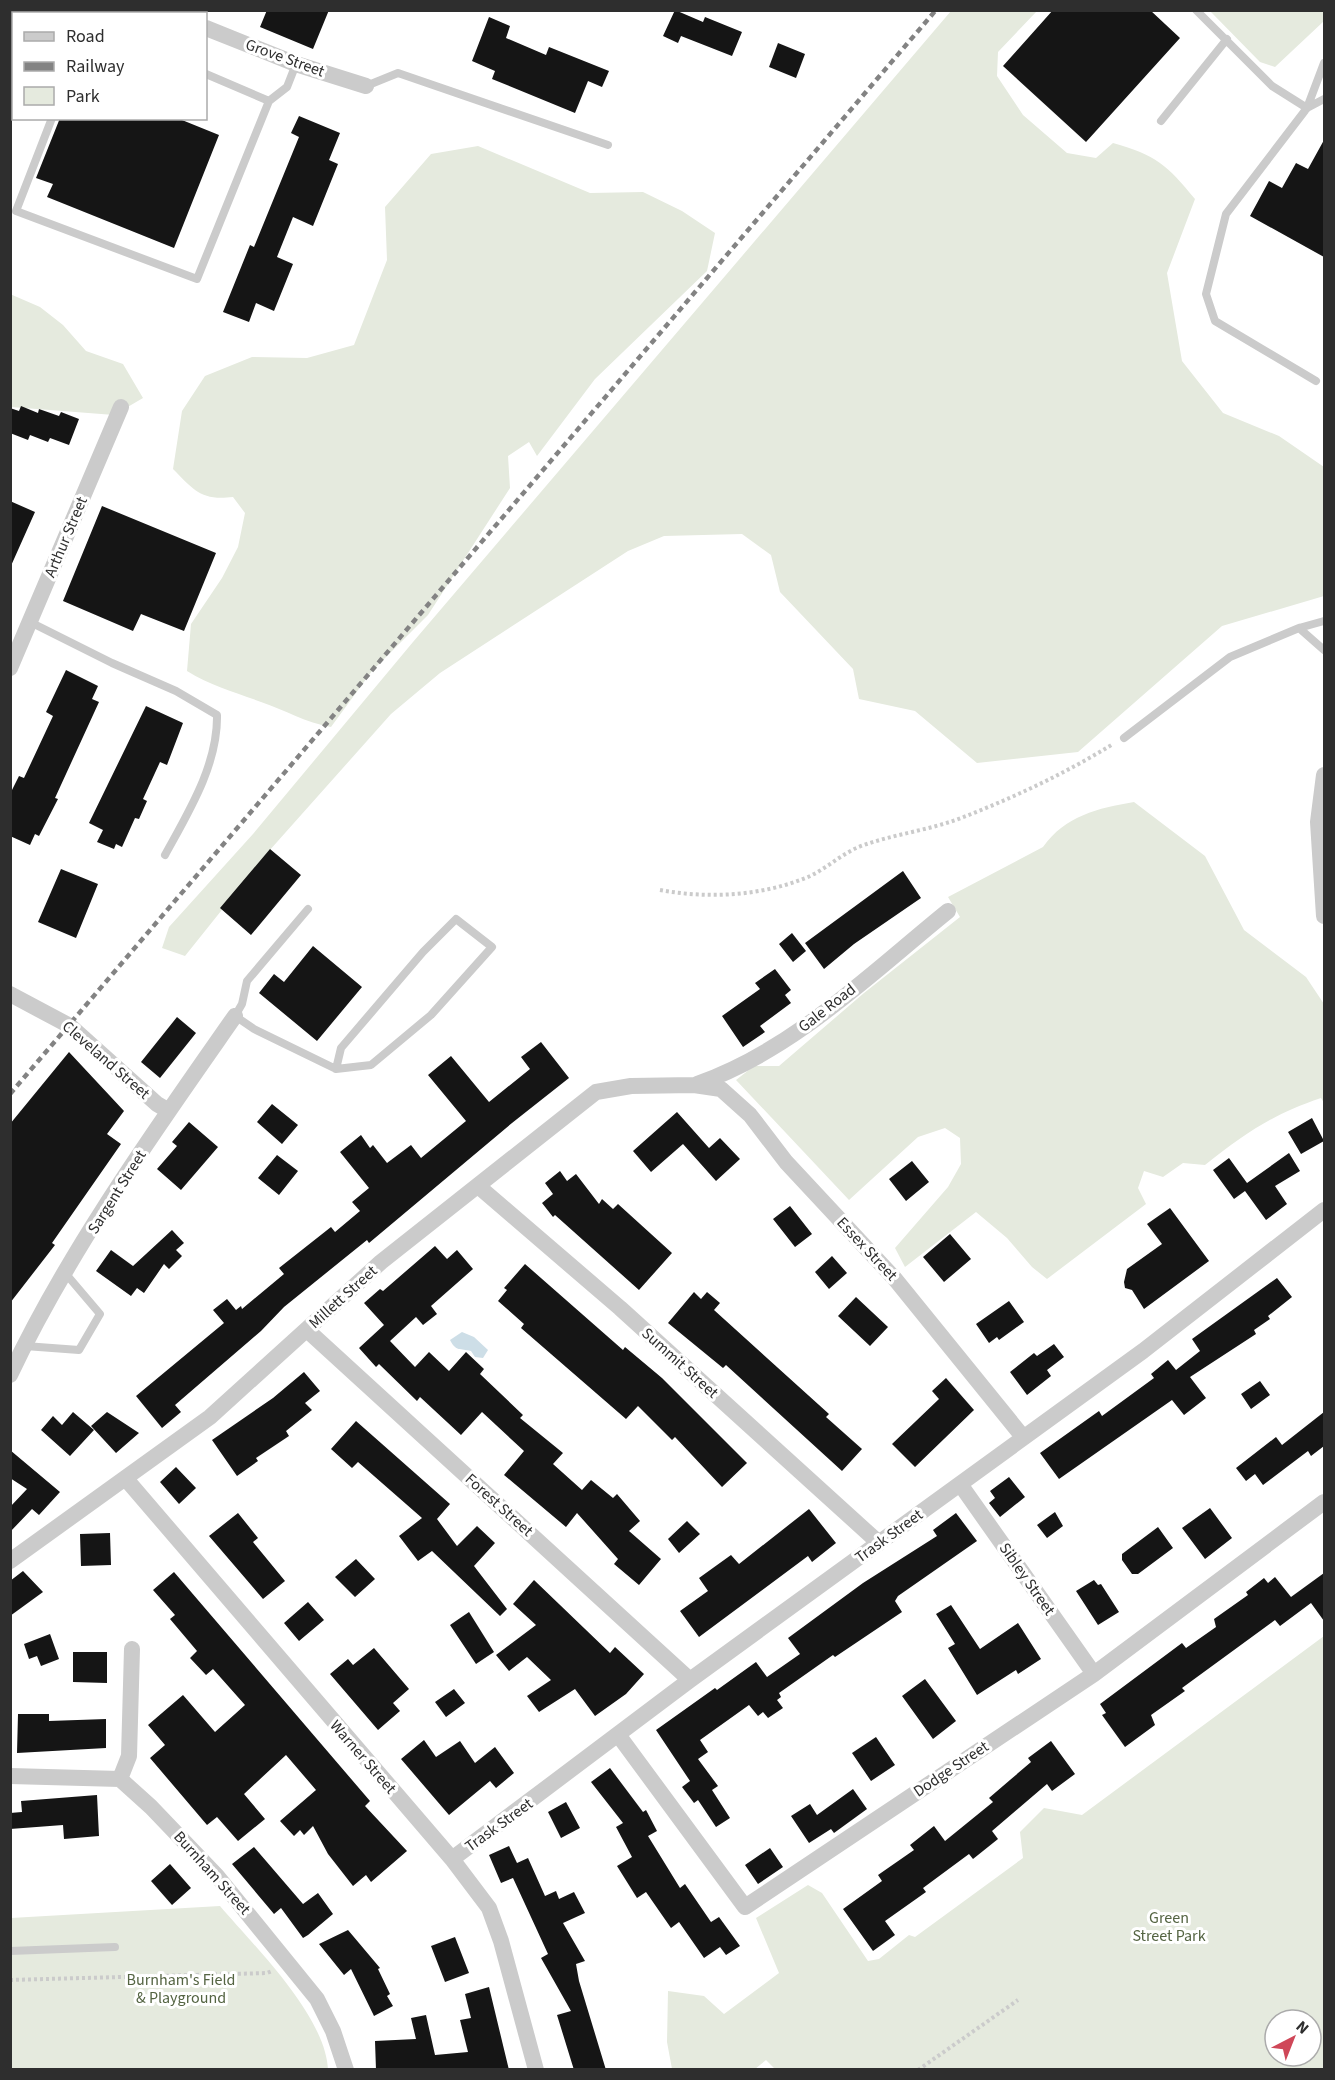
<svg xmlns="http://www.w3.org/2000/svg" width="1335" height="2080" font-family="'Source Sans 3',sans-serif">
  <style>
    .green { fill: #e5eade; fill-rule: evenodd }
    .water { fill: #cddee7 }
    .building { fill: #151515 }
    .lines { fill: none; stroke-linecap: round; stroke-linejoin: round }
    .path { stroke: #cbcbcb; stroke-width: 4; stroke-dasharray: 3 3; stroke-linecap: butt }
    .service { stroke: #cbcbcb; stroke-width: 8 }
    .minor { stroke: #cbcbcb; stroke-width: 16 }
    .rail { stroke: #838383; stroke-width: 4.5; stroke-dasharray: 6 4.5; stroke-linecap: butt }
    .labels { text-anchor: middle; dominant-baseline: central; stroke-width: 6; stroke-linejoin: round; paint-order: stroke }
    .street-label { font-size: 16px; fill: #2e2e2e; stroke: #fff }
    .park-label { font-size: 16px; fill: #546442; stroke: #fff }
  </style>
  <rect width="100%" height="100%" fill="#fff"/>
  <path class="green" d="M951 11H1037L998 52 997 76 1023 115 1067 153 1096 158 1113 143C1156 155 1167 165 1195 199L1167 273 1182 361 1223 413 1279 436 1324 467V596L1222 626 1078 752 977 763 915 711 859 699 853 669 780 592 771 555 742 534 664 536 628 551 440 673 391 714 269 851 185 956 162 948 169 927 253 834 413 642Z
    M1210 11H1324V21L1275 67 1260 62Z
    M478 146 590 193 643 192 682 211 715 233 707 271 595 379 537 456 529 442 508 456 510 488 428 615 372 671 331 727C306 723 285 710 261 702 235 692 211 686 187 671L191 624 222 578 238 547 245 513 233 497C201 501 194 490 173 469L182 411 205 376 252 357 307 358 354 345 387 260 385 207 431 154Z
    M10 294 40 307 63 325 86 351 123 364 143 398 114 415 11 407Z
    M1134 802 1205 856 1244 930 1306 977 1324 1004V1103L1321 1098C1271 1115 1246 1133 1205 1165L1183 1163 1163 1177 1144 1171 1138 1188 1146 1204 1047 1279 1032 1267 1007 1238 976 1212 905 1267 895 1248 948 1187 961 1164 960 1138 945 1128 918 1137 849 1200 736 1080 754 1066H779L864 993 960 917 948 897 1043 847C1065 816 1098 808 1134 802Z
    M1324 1636V2069L776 2070 766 2060 755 2069H672L667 2042 668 1991 704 1996 724 2014 779 1973 756 1918 808 1885 822 1893 868 1961 879 1959 909 1935 915 1937 1023 1858 1020 1832 1044 1808 1082 1815ZM1275 2020H1311V2056H1275Z
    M220 1906C254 1946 326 2016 328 2070H11V1918Z"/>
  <path class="water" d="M462 1332 474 1337 488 1350 483 1358 475 1357 471 1351C460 1348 456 1352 450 1340Z"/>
  <path class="building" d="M267 10H329L313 49 260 27Z
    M675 10 703 22 705 17 742 32 732 56 681 36 678 43 663 36Z
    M1053 10H1150L1180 38 1086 142 1003 66Z
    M489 17 510 26 506 38 546 55 549 47 609 71 602 87 588 81 575 113 492 79 495 71 472 61Z
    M778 43 805 54 796 78 769 67Z
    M299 116 340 133 329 160 338 164 313 226 293 217 277 257 293 264 274 311 256 303 249 322 223 312 250 245 254 247 299 137 291 133Z
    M60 118H177L219 135 174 248 47 197 53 184 36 178Z
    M1324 140V257L1250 216 1269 181 1282 188 1296 163 1308 169Z
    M21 406 38 413 39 409 59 416 61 412 79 419 69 445 50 438 48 442 30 435 28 440 10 433V408L19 411Z
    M10 501 35 512 10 568Z
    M102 506 216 553 184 631 141 614 133 631 63 601Z
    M66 670 98 686 92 699 99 702 55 798 58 799 39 836 35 834 30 845 10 836V794L19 776 24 778 53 716 46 712Z
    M146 706 183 723 167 765 160 762 143 799 147 801 139 819 135 818 122 847 116 844 114 849 97 842 103 830 89 823Z
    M270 849 301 875 251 935 220 908Z
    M61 869 98 884 76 938 38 922Z
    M903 871 921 898 854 944 824 969 805 943Z
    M792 933 806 951 793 962 779 944Z
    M313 946 362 987 317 1041 259 993 274 974 284 982Z
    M775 969 791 990 785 995 791 1003 760 1026 765 1032 743 1047 722 1016 760 989 755 983Z
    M177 1017 196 1033 160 1078 141 1062Z
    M541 1042 569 1078 512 1123 369 1243 367 1240 284 1307 261 1331 175 1405 181 1412 162 1428 136 1396 224 1323 213 1310 227 1299 236 1310 241 1306 242 1309 284 1274 279 1268 331 1227 335 1232 360 1211 352 1202 369 1188 340 1152 361 1135 370 1148 373 1145 387 1163 411 1145 421 1158 466 1121 428 1075 451 1056 489 1102 530 1069 521 1057Z
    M69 1052 124 1111 107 1134 121 1144 52 1243 55 1245 10 1303V1124Z
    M272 1104 298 1125 282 1144 257 1122Z
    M677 1112 709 1148 720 1138 740 1159 716 1181 683 1144 651 1172 633 1151Z
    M1312 1118 1324 1141 1301 1154 1288 1132Z
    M189 1122 218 1147 181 1190 157 1169 177 1146 172 1142Z
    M1289 1153 1300 1171 1275 1186 1287 1204 1266 1220 1245 1191 1234 1199 1213 1170 1229 1158 1247 1183Z
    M277 1155 298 1171 279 1195 258 1178Z
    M912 1161 929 1182 906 1201 889 1179Z
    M560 1171 567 1181 576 1174 599 1204 602 1199 613 1209 618 1204 672 1253 639 1290 555 1215 553 1217 542 1203 553 1194 545 1183Z
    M790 1206 812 1234 795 1247 773 1219Z
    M1170 1208 1209 1261 1144 1309 1132 1290 1125 1288 1124 1282 1127 1269 1162 1244 1147 1224Z
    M172 1230 184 1243 176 1250 182 1256 169 1269 164 1264 144 1293 137 1288 131 1296 96 1271 111 1250 133 1266Z
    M950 1234 971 1259 944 1282 923 1257Z
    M435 1246 447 1259 457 1250 473 1269 431 1306 437 1314 423 1325 416 1317 390 1341 415 1367 429 1352 449 1371 466 1352 484 1369 480 1374 523 1415 520 1418 563 1453 553 1464 582 1490 591 1480 613 1498 617 1494 640 1521 629 1531 661 1559 639 1585 614 1564 618 1559 577 1513 566 1527 504 1475 524 1451 482 1412 461 1435 420 1397 417 1401 379 1364 376 1367 359 1348 384 1325 364 1303 380 1289 383 1291Z
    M832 1256 847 1273 829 1289 815 1272Z
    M525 1264 623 1350 625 1347 662 1378 747 1463 722 1487 675 1437 672 1440 638 1406 626 1419 521 1328 524 1324 498 1301 507 1290 504 1288Z
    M1277 1278 1292 1297 1268 1316 1270 1319 1254 1330 1256 1334 1190 1377 1206 1398 1184 1415 1172 1400 1059 1479 1040 1453 1099 1411 1102 1416 1154 1378 1151 1374 1168 1360 1176 1370 1200 1351 1192 1339Z
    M694 1292 701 1299 707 1292 720 1303 714 1310 829 1414 826 1417 862 1449 842 1471 726 1365 723 1368 668 1323Z
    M856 1297 888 1327 870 1346 838 1316Z
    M1009 1301 1024 1322 999 1340 997 1337 989 1343 976 1324Z
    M1054 1344 1064 1357 1047 1370 1051 1376 1027 1395 1010 1372 1034 1353 1037 1356Z
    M304 1372 320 1391 305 1403 312 1410 286 1431 289 1436 256 1458 258 1461 237 1476 212 1440 273 1398Z
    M946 1378 974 1410 915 1467 892 1444 939 1399 932 1391Z
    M1260 1381 1270 1395 1251 1409 1241 1394Z
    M73 1412 94 1430 70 1456 41 1430 53 1416 62 1425Z
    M107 1412 139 1433 116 1453 91 1426Z
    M1324 1412V1446L1311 1456 1308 1451 1263 1485 1255 1474 1246 1481 1236 1468 1276 1437 1282 1445Z
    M356 1421 450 1504 437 1519 457 1546 477 1526 495 1543 474 1566 507 1609 500 1616 432 1551 418 1561 399 1536 422 1518 358 1462 352 1468 331 1449Z
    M10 1450 60 1492 39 1515 32 1509 10 1532V1507L27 1489 10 1478Z
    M176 1467 196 1488 179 1504 160 1482Z
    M1009 1477 1025 1497 1000 1517 989 1503 995 1498 990 1491Z
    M1210 1508 1232 1538 1205 1559 1182 1528Z
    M809 1509 836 1543 812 1562 808 1556 699 1637 680 1611 708 1591 699 1578 731 1555 739 1564Z
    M1055 1512 1063 1526 1047 1538 1037 1525Z
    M238 1513 258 1538 253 1542 285 1581 263 1599 209 1536Z
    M956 1513 977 1541 898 1596 895 1601 902 1612 835 1657 833 1655 779 1693 781 1697 777 1700 783 1708 768 1718 763 1712 758 1716 749 1705 700 1740 708 1752 698 1759 718 1786 712 1790 730 1818 716 1827 698 1800 694 1803 682 1787 690 1781 656 1730 715 1688 717 1690 756 1662 767 1677 800 1654 788 1638 863 1583 937 1536 933 1530Z
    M687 1521 700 1534 679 1553 668 1539Z
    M1158 1527 1173 1548 1138 1574H1132L1122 1560V1554Z
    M110 1533 111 1565 81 1566 80 1534Z
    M356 1559 375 1579 355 1597 335 1577Z
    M23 1571 43 1592 10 1616V1581Z
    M174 1572 370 1801 365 1806 407 1851 371 1882 366 1875 353 1886 328 1854 313 1826 304 1835 300 1830 294 1836 280 1821 316 1790 286 1755 244 1794 265 1819 238 1841 217 1817 207 1825 150 1758 165 1745 148 1725 183 1695 215 1732 245 1705 213 1669 206 1675 190 1658 197 1651 170 1619 175 1615 153 1590Z
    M1324 1573V1621L1311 1603 1280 1626 1275 1620 1182 1688 1185 1691 1151 1715 1155 1725 1125 1747 1102 1715 1106 1713 1100 1704 1182 1643 1186 1648 1216 1627 1214 1619 1248 1595 1246 1592 1264 1578 1268 1583 1275 1577 1291 1597Z
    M534 1580 610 1653 615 1647 644 1674 626 1694 595 1716 575 1689 539 1712 527 1696 551 1680 527 1657 509 1671 496 1655 536 1625 513 1604Z
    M1094 1580 1098 1585 1101 1584 1119 1612 1098 1625 1076 1591Z
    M308 1602 324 1620 299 1641 284 1623Z
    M951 1605 980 1649 1018 1623 1041 1659 1018 1674 1016 1670 977 1695 948 1648 955 1644 936 1614Z
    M469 1612 494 1652 476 1664 450 1625Z
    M50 1634 59 1659 41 1666 37 1656 29 1659 24 1644Z
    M374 1648 409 1689 393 1703 400 1711 378 1730 330 1674 348 1659 353 1665Z
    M73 1652H107V1683L73 1682Z
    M925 1679 956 1721 933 1739 902 1696Z
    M454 1689 465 1703 446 1717 435 1702Z
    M18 1714H49V1721L106 1719V1748L17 1753Z
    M876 1737 895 1765 871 1781 852 1753Z
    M424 1740 436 1757 460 1741 475 1763 495 1747 514 1773 496 1788 490 1781 449 1815 401 1759Z
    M1051 1741 1075 1774 1052 1791 1047 1784 992 1831 998 1839 973 1859 969 1854 923 1888 926 1892 885 1921 895 1935 873 1951 843 1909 882 1881 878 1875 914 1850 910 1845 934 1826 945 1841 993 1802 989 1798 1031 1762 1028 1758Z
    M610 1768 643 1812 646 1810 657 1831 648 1836 680 1888 685 1884 711 1922 719 1917 740 1946 726 1955 720 1947 704 1958 679 1922 671 1928 646 1892 637 1898 617 1866 632 1857 616 1827 623 1823 591 1782Z
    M853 1789 867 1809 834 1833 831 1829 809 1843 791 1816 810 1804 817 1815Z
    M97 1795 99 1836 64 1839 63 1825 10 1829V1813L22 1812 21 1801Z
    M566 1802 580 1828 561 1838 548 1812Z
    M509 1846 517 1863 528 1858 545 1896 556 1891 559 1899 574 1892 585 1913 563 1923 585 1961 576 1964 579 1981 606 2070H574L557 2015 571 2011 541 1958 548 1954 513 1878 501 1883 489 1855Z
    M254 1847 303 1904 318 1893 333 1914 308 1935 303 1938 281 1908 274 1914 232 1864Z
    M770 1848 783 1867 758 1884 745 1865Z
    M170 1864 191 1888 172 1905 151 1881Z
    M348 1930 380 1968 378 1969 390 1994 387 1996 393 2006 374 2016 351 1969 344 1975 319 1944Z
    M455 1937 469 1973 445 1982 431 1946Z
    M489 1987 509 2070H376L375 2041 416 2039 411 2018 426 2015 435 2055 468 2052 460 2020 471 2018 465 1994Z"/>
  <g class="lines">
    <path class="path" d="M660 890C709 899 762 896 808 877 828 868 843 852 864 845 895 834 930 830 961 818 1013 798 1066 773 1113 744
      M10 1980 267 1973 272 1971
      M918 2070 1018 2000"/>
    <path class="service" d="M1196 10 1272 86 1307 108 1226 214 1206 294 1215 321 1316 381
      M93 14 94 10
      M366 86 398 73 608 145
      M269 101 287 87 296 64
      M1307 108 1324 63
      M1307 108 1324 99
      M52 118 16 211 197 279 269 101 206 74
      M1161 121 1227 39
      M30 622 112 663 176 691 217 715C218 765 188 813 165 855
      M1299 628 1324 650
      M1124 738 1230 657 1299 628 1324 621
      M308 909 247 981 242 1004 235 1016 254 1029 336 1069 371 1065 431 1015 492 947 456 919 423 952 341 1048 336 1069
      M25 1346 79 1350 100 1314 66 1274
      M10 1951 115 1947"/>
    <path class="minor" d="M162 10 170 14
      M206 28 296 64 366 86
      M10 668 121 407
      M1324 775 1318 822 1324 916
      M10 994 70 1026 157 1104 169 1111
      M697 1084C794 1050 870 974 948 911
      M478 1186 620 1308 879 1543
      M307 1330 690 1680
      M10 1375C69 1250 156 1129 235 1016
      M126 1479 452 1859 489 1908 501 1941 536 2070
      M960 1484 1094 1674
      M10 1561 210 1417 381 1262 596 1092 631 1086 694 1085 721 1089 750 1115 786 1162 895 1279 1023 1437
      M619 1736 745 1907 1094 1674 1324 1502
      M10 1776 120 1779 151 1807 217 1876 317 1999 333 2031 346 2070
      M120 1779 129 1756 132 1649
      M452 1859 690 1680 1143 1351 1324 1210"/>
    <path class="rail" d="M10 1094 936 10"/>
  </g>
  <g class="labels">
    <g class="street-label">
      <text transform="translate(285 58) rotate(20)">Grove Street</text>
      <text transform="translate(66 537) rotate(-67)">Arthur Street</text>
      <text transform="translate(827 1008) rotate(-38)">Gale Road</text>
      <text transform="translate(106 1060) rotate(41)">Cleveland Street</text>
      <text transform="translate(117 1192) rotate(-58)">Sargent Street</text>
      <text transform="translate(867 1249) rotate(47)">Essex Street</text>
      <text transform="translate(343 1297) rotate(-42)">Millett Street</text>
      <text transform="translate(680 1363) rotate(42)">Summit Street</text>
      <text transform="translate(499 1505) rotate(42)">Forest Street</text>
      <text transform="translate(889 1536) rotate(-36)">Trask Street</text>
      <text transform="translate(1027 1579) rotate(55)">Sibley Street</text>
      <text transform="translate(363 1757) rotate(49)">Warner Street</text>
      <text transform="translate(951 1769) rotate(-34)">Dodge Street</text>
      <text transform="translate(499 1825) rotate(-36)">Trask Street</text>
      <text transform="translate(212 1873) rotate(48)">Burnham Street</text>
    </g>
    <g class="park-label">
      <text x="1169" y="1918">Green<tspan x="1169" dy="18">Street Park</tspan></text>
      <text x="181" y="1980">Burnham's Field<tspan x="181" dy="18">&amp; Playground</tspan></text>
    </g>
  </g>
  <rect width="1335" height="2080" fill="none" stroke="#2e2e2e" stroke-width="24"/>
  <rect x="12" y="12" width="195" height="108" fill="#ffffff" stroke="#ababab" stroke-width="1.5"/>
  <rect x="24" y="32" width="30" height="9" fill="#cbcbcb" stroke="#ababab" stroke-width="1.5"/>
  <text x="66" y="42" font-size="18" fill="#2e2e2e">Road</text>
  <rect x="24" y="62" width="30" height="9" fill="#838383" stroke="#ababab" stroke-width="1.5"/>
  <text x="66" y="72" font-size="18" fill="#2e2e2e">Railway</text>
  <rect x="24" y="87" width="30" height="18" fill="#e5eade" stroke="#ababab" stroke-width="1.5"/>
  <text x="66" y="102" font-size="18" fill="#2e2e2e">Park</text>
  <g transform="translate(1293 2038) rotate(42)"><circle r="28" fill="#ffffff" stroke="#ababab" stroke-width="1.5"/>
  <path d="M0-4.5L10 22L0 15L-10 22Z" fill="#cf4758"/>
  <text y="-9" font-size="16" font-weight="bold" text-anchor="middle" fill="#2e2e2e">N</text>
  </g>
</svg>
